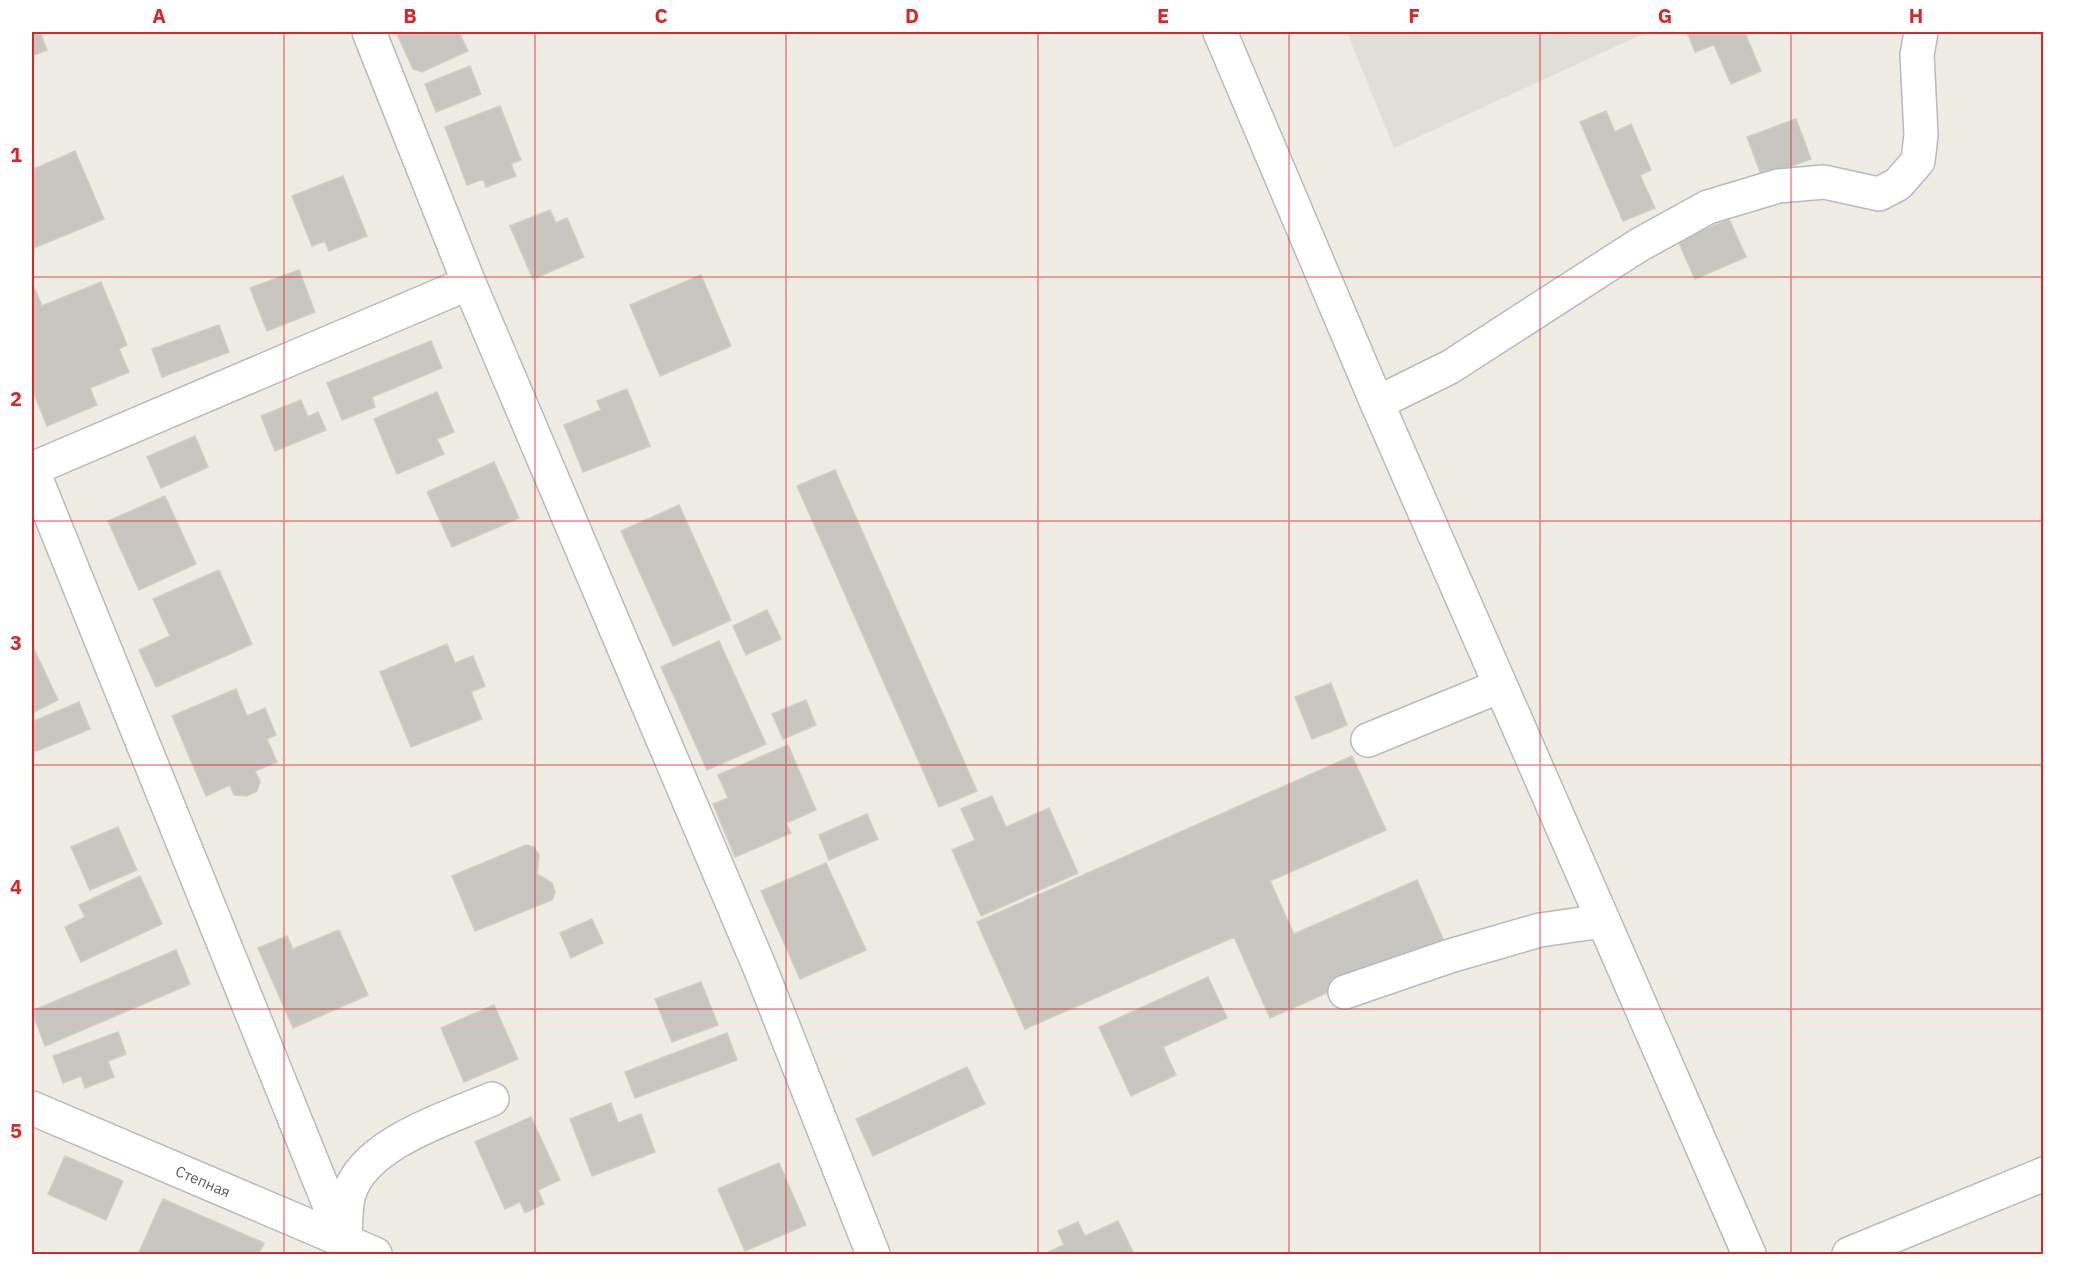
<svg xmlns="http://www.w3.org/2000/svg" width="2075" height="1286" font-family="'IBM Plex Sans',sans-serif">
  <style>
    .industrial { fill: #dfded7 }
    .building { fill: #c8c6c0; stroke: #d2cec1; stroke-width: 1.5 }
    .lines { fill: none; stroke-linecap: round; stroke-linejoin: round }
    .minor-casing { stroke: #b8babf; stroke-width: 36 }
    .minor { stroke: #fff; stroke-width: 33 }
    .grid { fill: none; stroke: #d62828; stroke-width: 1.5; stroke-opacity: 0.55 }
    .labels { text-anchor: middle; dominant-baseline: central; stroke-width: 6; stroke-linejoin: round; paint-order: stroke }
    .street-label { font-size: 15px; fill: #5b5e64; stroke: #fff }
    .neatline { fill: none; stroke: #d62828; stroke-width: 2 }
    .grid-label { font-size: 20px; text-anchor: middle; font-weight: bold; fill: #d62828 }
  </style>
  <rect width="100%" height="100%" fill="#eeece3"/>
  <path class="industrial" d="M1347 32H1346H1647L1394 148Z"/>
  <path class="building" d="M32 32H40L47 50 32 56Z
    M401 32H459L468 51 422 72 413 69 397 34Z
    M1687 32H1749L1745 33 1761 71 1731 84 1714 45 1695 52Z
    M470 66 481 94 436 112 425 84Z
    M500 106 521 160 511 164 516 176 486 187 483 179 467 185 445 127Z
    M1606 111 1615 132 1631 124 1651 170 1640 175 1655 208 1623 221 1580 122Z
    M1796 119 1811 159 1762 177 1747 137Z
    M75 151 104 219 34 248 32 241V170Z
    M343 176 367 236 329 251 325 241 312 246 292 196Z
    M550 210 556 223 567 218 584 257 533 279 510 226Z
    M1729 219 1746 257 1695 279 1678 241Z
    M299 270 315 312 267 331 250 288Z
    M701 275 731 346 660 376 630 305Z
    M101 282 127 345 119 349 129 372 90 388 97 405 47 426 32 389V288L34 287 42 306Z
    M219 325 229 352 162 377 152 349Z
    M431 341 442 368 372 397 375 407 342 420 327 383Z
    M627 389 650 446 583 472 564 425 601 410 597 401Z
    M437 392 454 432 437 439 444 454 397 474 374 419Z
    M301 400 308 417 318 412 326 430 275 451 261 416Z
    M195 436 208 467 161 488 147 457Z
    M494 462 519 518 452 547 427 492Z
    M835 470 977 791 939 807 797 486Z
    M165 496 196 564 139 590 108 521Z
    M679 505 731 620 673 646 621 531Z
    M219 570 252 644 156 687 139 650 170 636 153 599Z
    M767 610 781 639 746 655 733 626Z
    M719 641 766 744 707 770 661 667Z
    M447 644 455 663 473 656 485 686 471 692 482 719 411 747 380 672Z
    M34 649 58 700 32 713V650Z
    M1331 683 1347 725 1312 739 1295 697Z
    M236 689 247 716 265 708 276 735 267 739 277 762 255 771 260 781 257 791 247 796 234 795 230 785 206 796 172 716Z
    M806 700 816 725 783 739 772 714Z
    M79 702 90 729 32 753V722Z
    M788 745 816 810 786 823 791 833 735 857 713 804 728 798 718 775Z
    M1352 756 1386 830 1270 881 1294 934 1417 880 1444 941 1270 1018 1234 937 1025 1029 977 922Z
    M992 796 1006 827 1049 808 1078 873 981 916 952 850 975 840 961 809Z
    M867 814 878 839 829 860 819 835Z
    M118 827 137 870 90 890 71 847Z
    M526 845 534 847 539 855 537 874 552 883 555 892 552 900 475 931 452 876Z
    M826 863 866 950 800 979 761 891Z
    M140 876 162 924 81 962 65 927 85 917 79 905Z
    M592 919 603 943 571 958 560 933Z
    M339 930 368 995 293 1028 258 948 287 936 293 949Z
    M176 950 190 984 45 1046 32 1011Z
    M1208 977 1227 1018 1163 1047 1176 1075 1131 1096 1099 1027Z
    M701 982 718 1025 672 1042 655 999Z
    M494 1005 518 1059 464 1082 441 1028Z
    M118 1032 126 1054 108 1061 114 1077 85 1088 81 1076 63 1083 53 1056Z
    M727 1033 737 1060 635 1098 625 1072Z
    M967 1067 985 1104 873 1156 856 1119Z
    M611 1103 618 1123 641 1114 655 1152 592 1176 570 1119Z
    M531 1117 560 1180 538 1190 544 1204 525 1213 520 1202 505 1209 475 1142Z
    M65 1156 123 1181 106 1220 48 1194Z
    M779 1163 806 1225 745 1251 718 1189Z
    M163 1199 264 1243 259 1254H138Z
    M1118 1221 1134 1254H1044L1064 1245 1058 1231 1078 1222 1085 1236Z"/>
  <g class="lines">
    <g class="minor-casing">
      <g id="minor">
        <path d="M369 32 469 283 760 968 873 1254"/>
        <path d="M1220 32 1377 403 1749 1254"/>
        <path d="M1377 403 1450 367 1639 245 1708 207 1778 186 1824 182 1879 194 1898 184 1918 161 1921 135 1917 55 1921 32"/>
        <path d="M1368 740 1500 686"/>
        <path d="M1345 992 1450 956 1540 930 1603 921"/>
        <path id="s1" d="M32 1108 375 1254"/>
        <path d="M345 1236C346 1223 345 1207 349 1194 364 1143 448 1118 492 1099"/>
        <path d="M344 1241 32 469 469 283"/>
        <path d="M1849 1254 2044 1174"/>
      </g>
    </g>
    <use href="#minor" class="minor"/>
  </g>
  <path class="grid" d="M284 32V1254M535 32V1254M786 32V1254M1038 32V1254M1289 32V1254M1540 32V1254M1791 32V1254M32 277H2044M32 521H2044M32 765H2044M32 1009H2044"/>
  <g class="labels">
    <g class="street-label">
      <text stroke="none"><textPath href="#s1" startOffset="186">Степная</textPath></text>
    </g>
  </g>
  <rect width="2075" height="1286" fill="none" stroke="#ffffff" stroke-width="66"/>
  <rect x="33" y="33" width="2009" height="1220" class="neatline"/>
  <g class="grid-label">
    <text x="159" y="23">A</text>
    <text x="410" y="23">B</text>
    <text x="661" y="23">C</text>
    <text x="912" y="23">D</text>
    <text x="1163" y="23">E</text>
    <text x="1414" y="23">F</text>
    <text x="1665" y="23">G</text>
    <text x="1916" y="23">H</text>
    <text x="16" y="162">1</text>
    <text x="16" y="406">2</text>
    <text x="16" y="650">3</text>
    <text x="16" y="894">4</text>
    <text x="16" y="1138">5</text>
  </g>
</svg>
